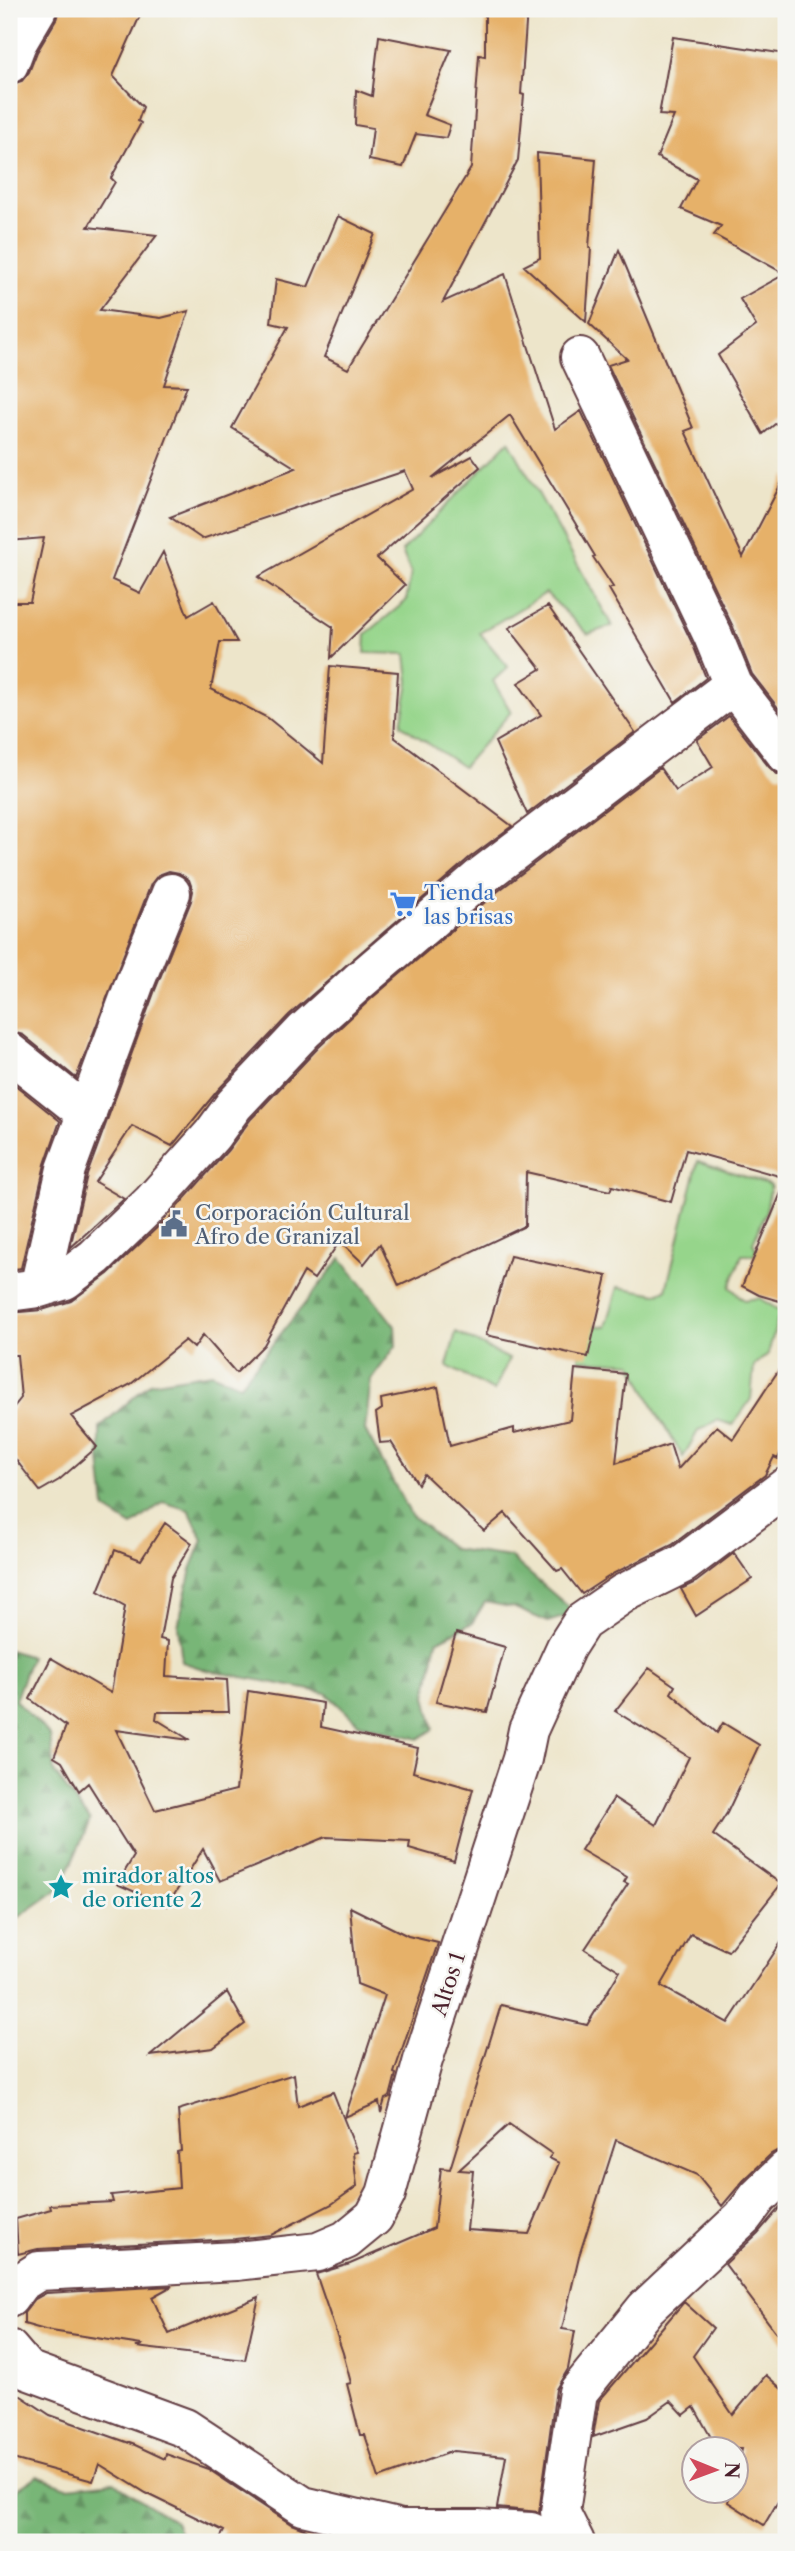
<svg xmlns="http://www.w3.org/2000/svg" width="795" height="2551" font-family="'Libre Caslon Text',serif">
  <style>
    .green { fill: #96d58b; stroke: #707a5b; stroke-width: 2 }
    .forest { fill: url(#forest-firs); stroke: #616a51; stroke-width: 2 }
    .building { fill: #e6b169; fill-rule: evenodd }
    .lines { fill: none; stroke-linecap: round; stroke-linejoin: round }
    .street-casing { stroke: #623d43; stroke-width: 42 }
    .street { stroke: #fff; stroke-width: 38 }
    .labels { text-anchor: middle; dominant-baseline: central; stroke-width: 5; stroke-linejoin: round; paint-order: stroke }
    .shop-label { font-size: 21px; fill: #366cbe; stroke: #f6f6f2; text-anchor: start }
    .service-label { font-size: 21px; fill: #4e5e75; stroke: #f6f6f2; text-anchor: start }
    .culture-label { font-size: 21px; fill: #0d838f; stroke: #f6f6f2; text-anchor: start }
    .street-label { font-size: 21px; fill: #4a1f2b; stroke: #f6f6f2 }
  </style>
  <defs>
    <pattern id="forest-firs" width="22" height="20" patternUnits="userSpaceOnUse" patternTransform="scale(1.75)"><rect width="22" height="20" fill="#78b677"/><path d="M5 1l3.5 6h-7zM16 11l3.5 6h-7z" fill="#649362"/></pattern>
  </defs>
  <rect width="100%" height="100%" fill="#f6f6f2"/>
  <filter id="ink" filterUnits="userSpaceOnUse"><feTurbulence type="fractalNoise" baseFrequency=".0143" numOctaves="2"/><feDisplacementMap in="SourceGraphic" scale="14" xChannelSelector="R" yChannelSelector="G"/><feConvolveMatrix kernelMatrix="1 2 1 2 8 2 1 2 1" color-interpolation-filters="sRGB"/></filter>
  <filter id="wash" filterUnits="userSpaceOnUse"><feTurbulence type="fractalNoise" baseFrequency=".00686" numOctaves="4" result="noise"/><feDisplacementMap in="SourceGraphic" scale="28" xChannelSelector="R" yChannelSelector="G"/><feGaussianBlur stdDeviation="1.57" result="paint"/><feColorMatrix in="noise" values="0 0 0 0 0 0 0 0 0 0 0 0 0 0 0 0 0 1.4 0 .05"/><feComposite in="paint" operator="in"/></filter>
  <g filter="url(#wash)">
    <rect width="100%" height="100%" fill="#ede5ca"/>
    <path class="green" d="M509 441 612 626 588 634 546 593 480 633 508 667 493 681 511 712 463 767 401 725 409 682 406 654 365 653 366 634 406 601 411 573 402 551Z
      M698 1161 771 1185 766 1211 753 1243 756 1249 754 1255H742L730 1287 744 1300 759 1298 780 1311 768 1354 754 1366 751 1399 733 1425 717 1420 698 1431 683 1457 656 1412 632 1363 579 1360 583 1323 606 1327 618 1287 657 1294 666 1290Z
      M456 1332 509 1359 494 1391 447 1366Z"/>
    <path class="forest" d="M341 1258 395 1326 396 1346 371 1380 365 1430 411 1515 453 1549 510 1557 576 1613 548 1622 515 1608 485 1602 472 1623 437 1641 426 1696 434 1729 418 1739 358 1723 326 1693 206 1670 182 1662 178 1626 191 1569 203 1540 189 1510 163 1502 132 1526 105 1509 100 1459V1427L150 1383 211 1373 240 1385Z
      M9 1650 31 1657 15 1700 50 1735 54 1772 90 1821 61 1887 19 1917 9 1910Z
      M37 2476 67 2487 114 2482 175 2522 184 2542H9V2495Z"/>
    <g id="blocks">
      <path class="building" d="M59 9H143L113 76 143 107 138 121 141 123 111 178 115 182 88 227 157 235 100 310 161 318 189 311 164 385 187 386 112 580 140 593 163 552 188 616 214 601 237 642H220L211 689 268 718 323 763 330 666 398 672 394 737 512 826 469 858 289 1015 218 1090 172 1146 132 1126 95 1182 124 1199 70 1248 87 1175 155 990 191 901 193 891 189 880 179 873 169 871 158 875 151 884 76 1078 23 1035 9 1031V602H30L44 538 9 541V85L22 81 29 72 37 52 56 20Z
        M485 9H527L521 94 524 95 518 160 443 302 505 274 555 429 581 411 693 645 706 678 675 702 609 589 613 587 593 557 595 556 510 415 432 478 472 456 480 467 377 558 405 585 331 658 333 627 258 577 413 489 405 471 202 539 170 517 296 468 232 428 288 327 271 323 276 279 308 287 338 216 375 234 324 357 348 369 471 168 479 55 485 56Z
        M379 36 451 50 424 115 450 125 446 138 416 134 403 167 369 160 373 128 355 125 356 90 372 96Z
        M673 37 786 54V415L763 434 718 355 756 326 740 299 785 274 714 235 721 226 681 209 697 179 657 157 674 116 659 115Z
        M537 153 596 159 589 247 591 248 586 322 524 266 540 258Z
        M619 250 693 428 685 431 743 557 786 474V718L752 674 733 627 608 365 627 359 589 324Z
        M548 606 635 732 527 814 495 742 541 715 518 683 541 669 509 628Z
        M729 716 769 767 777 774 786 775V1178L686 1150 671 1202 612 1186 610 1191 526 1172 525 1226 399 1286 380 1244 364 1264 340 1241 314 1279 304 1272 264 1345 236 1373 203 1335 194 1348 185 1340 131 1384 71 1416 97 1447 59 1480 40 1491 9 1451V1413L21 1398 17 1355H9V1313L42 1310 71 1301 108 1274 163 1222 166 1224 178 1206 228 1150 251 1119 319 1047 372 998 497 892 660 768 676 791 713 767 697 740Z
        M9 1080 60 1121 45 1164 21 1268 9 1270Z
        M786 1181V1303L759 1295 742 1286Z
        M510 1256 607 1276 588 1357 486 1335Z
        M786 1359V1440L778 1459 774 1457 765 1475 672 1545 614 1573 582 1594 562 1569 557 1571 505 1513 484 1531 424 1474 418 1484 391 1442 380 1443 376 1413 382 1409 381 1399 438 1387 450 1446 514 1428V1433L570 1420 575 1369 626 1374 616 1463 670 1444 678 1469 717 1426 733 1439Z
        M165 1523 192 1543 171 1578 160 1639 168 1641 166 1676 227 1680 229 1712H157L156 1719 190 1740 116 1730 155 1810 236 1790 248 1691 323 1703 321 1727 418 1748 413 1772 473 1789 454 1861 409 1848 410 1841 326 1837 220 1881 203 1849 167 1906 117 1884 134 1856 88 1783 79 1791 62 1762 54 1757 66 1726 30 1699 51 1658 111 1693 125 1606 98 1591 115 1550 141 1560Z
        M734 1553 752 1579 696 1616 681 1589 696 1582Z
        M456 1633 505 1647 487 1712 436 1702Z
        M649 1668 675 1686 671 1693 717 1733 723 1723 759 1745 727 1813 713 1835 781 1884 728 1951 691 1934 661 1986 728 2023 786 1935V2149H780L771 2154 743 2181 722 2206 697 2175 616 2140 579 2256 562 2329 575 2331 568 2369 556 2389 539 2512 497 2508 506 2456 453 2451 379 2478 365 2435H360L347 2384 351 2383 343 2353 316 2274 350 2264 434 2228 441 2168 450 2169 501 2005 587 2025 620 1971 585 1949 628 1884 624 1882 627 1877 581 1850 614 1798 656 1825 689 1757 615 1711ZM509 2124 552 2154 549 2158 559 2163 529 2234 467 2230 473 2171 459 2170Z
        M350 1907 408 1936 438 1943 394 2073 396 2074 390 2097 385 2099 381 2113 379 2102 345 2117 385 1995 357 1984Z
        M227 1992 245 2024 213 2048 150 2056Z
        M294 2074 298 2106 333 2092 357 2152 353 2153 357 2186 332 2204 271 2235 235 2239 38 2249 18 2254 16 2219 51 2209 50 2205 113 2202 111 2195 179 2188 177 2152 181 2151 178 2110Z
        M786 2200V2346L725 2264 758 2233Z
        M172 2286 152 2297 169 2334 259 2297 245 2360 136 2347 141 2345 45 2330 24 2324V2313L35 2299 46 2293Z
        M684 2302 713 2328 693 2356 733 2415 766 2375 786 2393V2488L764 2525 728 2502 731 2491H736V2474L742 2449H706L713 2441 694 2407 684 2415 671 2401 647 2418 593 2437 599 2401Z
        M9 2388 50 2415 135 2445 165 2459 166 2454 208 2469 291 2524 304 2529 327 2542H218L224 2531 146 2493 99 2464 93 2481 9 2458Z"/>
    </g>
  </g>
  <g filter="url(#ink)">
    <use href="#blocks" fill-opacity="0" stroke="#623d43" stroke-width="2"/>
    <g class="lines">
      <g class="street-casing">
        <path id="street" d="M9 64 17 43 37 9
          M580 357 713 636 733 685 786 754
          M9 1052 87 1114
          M39 1288 66 1169 135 982 171 893
          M9 1292 39 1288 65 1280 95 1257 152 1202 212 1135 234 1105 304 1031 358 982 483 875 733 685
          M9 2298 20 2283 39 2271 237 2261 318 2252 346 2240 374 2217 386 2194 423 2060 522 1759 528 1730 566 1647 582 1622 624 1593 683 1564 786 1487
          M9 2349 27 2370 185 2428 303 2506 401 2529H478L531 2532 549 2542
          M575 2542 560 2512 578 2392 646 2308 743 2217 758 2197 786 2170"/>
      </g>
      <use href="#street" class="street"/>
    </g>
  </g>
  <defs>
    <g id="supermarket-bare" transform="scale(2.1)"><path d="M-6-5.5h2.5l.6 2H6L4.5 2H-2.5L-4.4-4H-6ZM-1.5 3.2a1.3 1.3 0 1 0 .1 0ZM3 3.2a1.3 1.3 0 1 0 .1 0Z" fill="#3f7fe0" stroke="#f6f6f2" stroke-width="2.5" paint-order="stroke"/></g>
    <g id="civic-bare" transform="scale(2.1)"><path d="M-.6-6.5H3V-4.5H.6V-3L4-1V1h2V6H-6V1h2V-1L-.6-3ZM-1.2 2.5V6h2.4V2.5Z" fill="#5c6f8a" stroke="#f6f6f2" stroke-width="2.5" paint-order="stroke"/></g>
    <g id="sight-bare" transform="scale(2.1)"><path d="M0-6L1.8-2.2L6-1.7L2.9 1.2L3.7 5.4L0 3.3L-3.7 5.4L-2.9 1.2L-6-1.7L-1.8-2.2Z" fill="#0f9aa8" stroke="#f6f6f2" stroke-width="2.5" paint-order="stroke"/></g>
  </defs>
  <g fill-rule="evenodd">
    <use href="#supermarket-bare" x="403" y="904"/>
    <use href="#civic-bare" x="174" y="1224"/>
    <use href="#sight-bare" x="61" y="1887"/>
  </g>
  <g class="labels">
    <g class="shop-label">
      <text x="424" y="892">Tienda<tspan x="424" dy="24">las brisas</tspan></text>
    </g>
    <g class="service-label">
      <text x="195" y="1212">Corporación Cultural<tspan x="195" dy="24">Afro de Granizal</tspan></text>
    </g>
    <g class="culture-label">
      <text x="82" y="1875">mirador altos<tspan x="82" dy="24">de oriente 2</tspan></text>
    </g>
    <g class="street-label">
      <text transform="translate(448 1984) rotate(-72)">Altos 1</text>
    </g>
  </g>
  <rect width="795" height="2551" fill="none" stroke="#f6f6f2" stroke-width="35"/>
  <g transform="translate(715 2470) rotate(91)"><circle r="33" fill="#f6f6f2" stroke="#b1a0a2" stroke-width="2"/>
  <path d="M0-5L12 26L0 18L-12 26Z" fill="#d1495b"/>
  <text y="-10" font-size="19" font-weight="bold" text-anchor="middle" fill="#4a1f2b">N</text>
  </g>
</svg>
